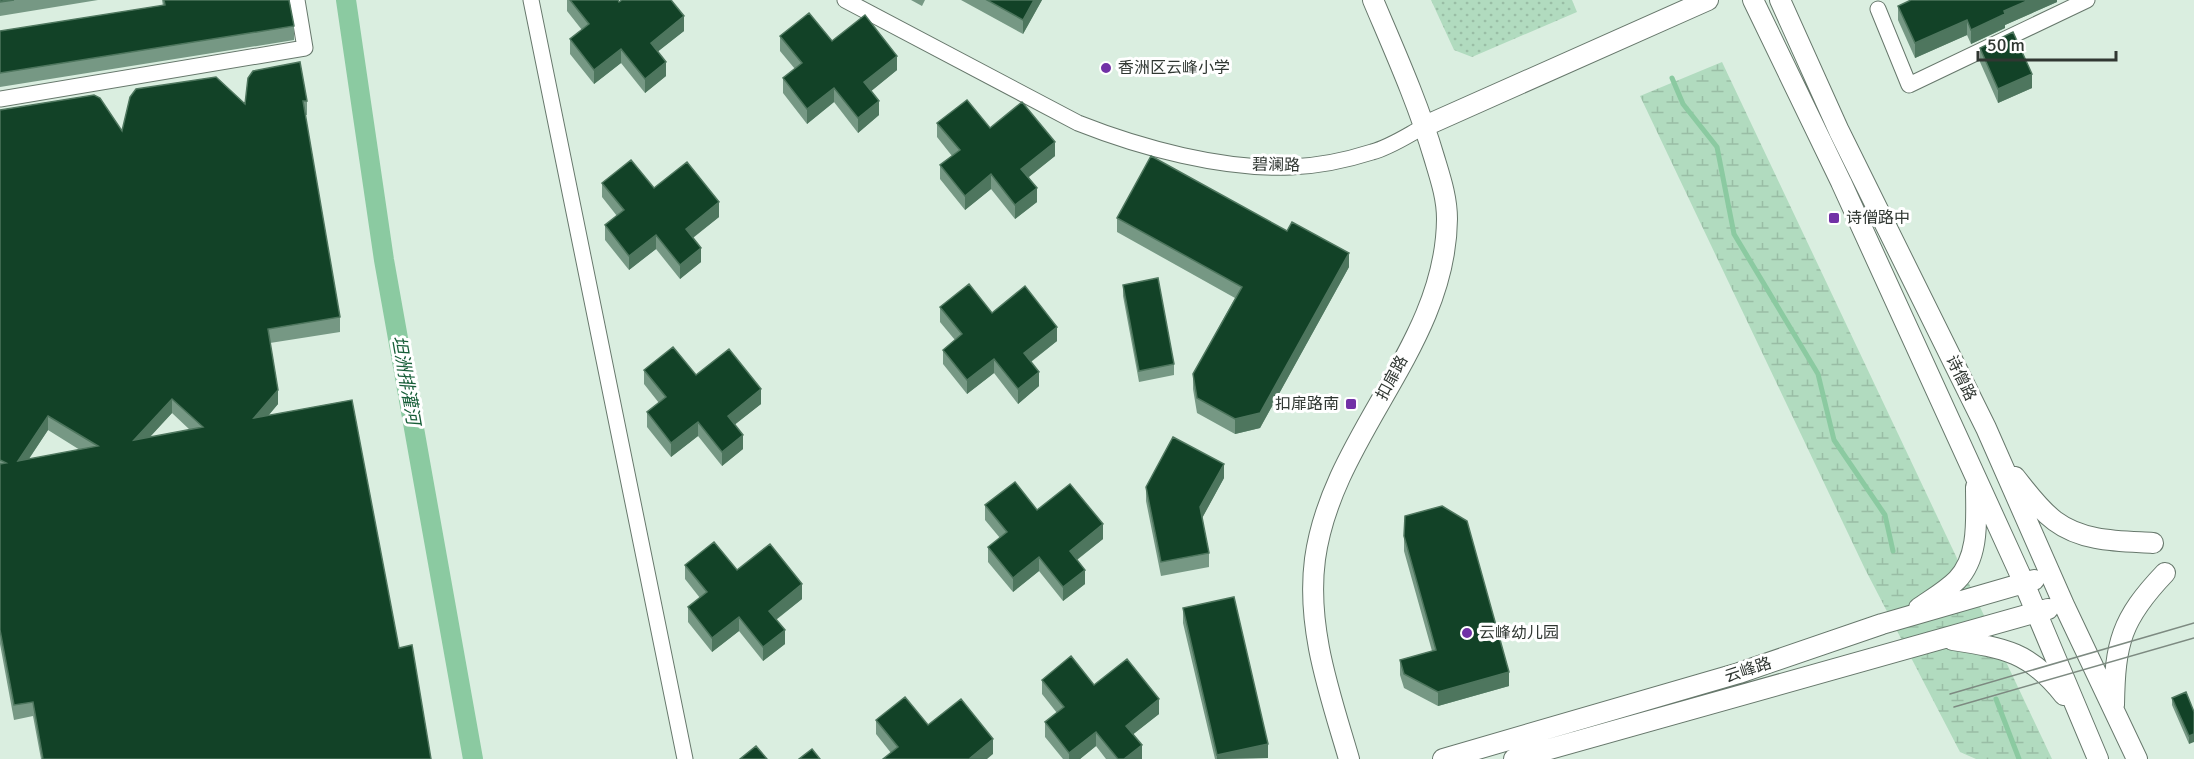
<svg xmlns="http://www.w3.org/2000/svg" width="2194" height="759" font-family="Signika,'Noto Sans SC',sans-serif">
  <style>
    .grass { fill: url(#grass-dots) }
    .wetland { fill: url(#wetland-marsh) }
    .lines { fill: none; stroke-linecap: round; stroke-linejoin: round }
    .stream { stroke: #8bcaa1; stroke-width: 5 }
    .canal { stroke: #8bcaa1; stroke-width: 20 }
    .minor-casing { stroke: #67786c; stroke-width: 17 }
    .tertiary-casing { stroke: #67786c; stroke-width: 22 }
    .minor { stroke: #fff; stroke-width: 15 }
    .tertiary { stroke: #fff; stroke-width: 20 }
    .tram { stroke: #7d8a81; stroke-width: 1.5 }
    .wall { fill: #769884; fill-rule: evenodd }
    .shaded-wall { fill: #4e765e }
    .building { fill: #124227; stroke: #4e765e; stroke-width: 1.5; fill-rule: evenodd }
    .poi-dot { fill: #7131a6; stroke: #fff; stroke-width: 2 }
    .labels { text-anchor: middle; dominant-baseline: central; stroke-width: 6; stroke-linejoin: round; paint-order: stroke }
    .poi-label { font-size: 16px; fill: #303732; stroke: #fff; text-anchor: start }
    .street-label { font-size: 16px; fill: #303732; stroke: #fff }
    .water-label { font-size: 18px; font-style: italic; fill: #175e38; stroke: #fff }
  </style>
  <defs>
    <pattern id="grass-dots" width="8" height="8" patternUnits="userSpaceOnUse" patternTransform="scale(1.5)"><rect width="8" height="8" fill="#b1dbbf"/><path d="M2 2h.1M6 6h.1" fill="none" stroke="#99bda5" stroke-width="1.8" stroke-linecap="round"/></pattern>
    <pattern id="wetland-marsh" width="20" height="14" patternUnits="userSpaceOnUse" patternTransform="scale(1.5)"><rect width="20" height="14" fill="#b1dbbf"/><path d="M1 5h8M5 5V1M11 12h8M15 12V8" fill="none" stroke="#99bda5"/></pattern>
  </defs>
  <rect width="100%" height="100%" fill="#daeee0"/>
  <path class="grass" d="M1431 0H1572L1577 12 1472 57 1454 50Z"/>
  <path class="wetland" d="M1722 62 2052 759H1976L1960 752 1865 569 1640 96Z"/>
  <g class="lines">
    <path class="stream" d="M1672 78 1683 104 1717 147 1734 234 1818 374 1834 440 1885 515 1893 551
      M1996 699 2019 759"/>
    <path class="canal" d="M346 0 384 260 473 759"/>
    <g class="minor-casing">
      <path id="minor" d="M531 0 685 759
        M845 0 1078 123C1141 148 1223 170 1291 167 1318 166 1347 160 1372 152 1391 147 1408 135 1425 126
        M1878 9 1909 85 2087 0
        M0 99 305 48 297 0"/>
    </g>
    <g class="tertiary-casing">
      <path id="tertiary" d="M1753 0 1841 182 2024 583 2098 759
        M1780 0 1839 131 1986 428 2064 605 2137 759
        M1425 126 1708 0
        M2015 477C2027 492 2039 509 2055 521 2083 542 2120 541 2153 543
        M1919 608C1932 599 1946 591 1957 580 1980 556 1976 518 1976 487
        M1953 640C2005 648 2030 652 2064 695
        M2114 705C2115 643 2121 619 2165 573
        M1349 759C1330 694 1306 628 1315 559 1332 435 1446 346 1447 219 1447 197 1440 177 1434 157 1418 103 1395 52 1373 0
        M1443 759 1739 673 1882 624 2034 580
        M1514 759 2048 609"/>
    </g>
    <use href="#minor" class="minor"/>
    <use href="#tertiary" class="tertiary"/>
    <path class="tram" d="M1950 694 2194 623
      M1954 707 2194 638"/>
  </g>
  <path class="wall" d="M0 0H98L0 16Z
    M162 0H289L294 26V40L0 87V31L163 6Z
    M567 0H618L619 2 684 31 658 51 666 76 645 93 621 63 594 84 570 54V39L582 30 567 11Z
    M911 0H925L922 6Z
    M961 0H1042L1023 34Z
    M2057 0V2L2005 25V28L1971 44 1967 35 1915 58 1898 20V6Z
    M780 36 832 41 897 70 871 91 879 115 858 133 834 102 807 124 783 93V78L795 69 780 51Z
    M1980 48 2032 88 1998 103 1980 62Z
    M307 101V115H305L340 317V332L270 343 278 404 269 415 399 648 431 759H41L33 716 14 720 0 644V110L122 131 245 104ZM172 413 190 430 150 437ZM48 430 80 450 29 459Z
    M937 123 990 128 1055 156 1029 177 1037 202 1015 219 991 189 965 210 940 179V165L952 156 937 137Z
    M602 183 654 188 719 217 693 238 701 262 680 279 656 249 629 270 605 240V225L617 216 602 197Z
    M1117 218 1349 267 1260 428 1235 434 1197 413 1193 389V374L1235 298 1117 232Z
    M1123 285 1174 364V375L1139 382 1123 296Z
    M940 307 992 313 1057 341 1031 362 1039 386 1018 404 994 373 967 394 943 364V350L955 340 940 322Z
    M644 370 696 375 761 404 735 424 743 449 722 466 698 436 671 457 647 427V412L659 403 644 384Z
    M1224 478 1202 518 1209 553V567L1161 576 1146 501V487Z
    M985 505 1037 510 1103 539 1077 560 1085 584 1063 601 1039 571 1013 592 988 562V547L1000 538 985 520Z
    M1404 536 1509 686 1438 706 1404 688 1400 675V660L1432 651 1404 551Z
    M685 565 737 570 802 599 776 620 785 644 763 661 739 631 712 652 688 622V607L700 598 685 579Z
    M1183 608 1268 758 1215 759 1183 623Z
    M1042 680 1094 685 1159 714 1133 734 1142 759H1106L1096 746 1080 759H1063L1045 737V722L1057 713 1042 694Z
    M2172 698 2194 712 2189 744 2172 705Z
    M876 720 928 725 993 754 891 753 876 734Z"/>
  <path class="shaded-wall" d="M1034 0H1042L1023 34V20Z
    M2029 0H2057V2L2005 25V28L1971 44V30L2004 11Z
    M684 16V31L651 57V43Z
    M1967 20V35L1915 58V43Z
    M621 49V63L594 84V70Z
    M897 56V70L864 97V82Z
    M666 62V76L645 93V79Z
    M2032 74V88L1998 103V89Z
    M834 88V102L807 124V109Z
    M879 101V115L858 133V118Z
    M1055 142V156L1021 183V169Z
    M991 174V189L965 210V196Z
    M1037 188V202L1015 219V205Z
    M719 202V217L686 243V229Z
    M656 235V249L629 270V256Z
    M701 248V262L680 279V265Z
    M1349 253V267L1260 428 1235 434V419Z
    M1057 327V341L1024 367V353Z
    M994 359V373L967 394V380Z
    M1039 372V386L1018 404V389Z
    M761 389V404L728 430V416Z
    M278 390V404L254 432V418Z
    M172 399V413L134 454V440Z
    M48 416V430L18 475V461Z
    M698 422V436L671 457V443Z
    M743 435V449L722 466V452Z
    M1224 464V478L1200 522V507Z
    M1103 524V539L1070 565V551Z
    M1039 557V571L1013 592V578Z
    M1085 570V584L1063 601V587Z
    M802 584V599L769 625V611Z
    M739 617V631L712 652V638Z
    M785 630V644L763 661V647Z
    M1509 672V686L1438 706V692Z
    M1159 699V714L1126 740V726Z
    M1096 732V746L1080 759H1069V753Z
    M2194 734V742L2189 744V736Z
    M993 739V754L987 759H969Z
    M1268 744V758L1217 759V755Z
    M1142 745V759H1124Z"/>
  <path class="building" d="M0 0H14L0 2Z
    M164 0H289L294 26 0 73V31L165 5Z
    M570 0H618L619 2 622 0H671L684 16 651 43 666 62 645 79 621 49 594 70 570 39 589 24Z
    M987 0H1034L1023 20Z
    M1911 0H2029L2004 11 2005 14 1971 30 1967 20 1915 43 1898 6Z
    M809 13 832 41 865 15 897 56 864 82 879 101 858 118 834 88 807 109 783 78 802 63 780 36Z
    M2013 32 2032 74 1998 89 1980 48Z
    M300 62 307 101H303L340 317 268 329 278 390 254 418 352 400 399 648 412 645 431 759H43L33 702 14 705 0 630V464L6 463 0 460V110L94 95 100 98 122 131 130 97 136 89 216 77 245 104 248 78 253 71ZM172 399 203 427 134 440ZM48 416 98 446 18 461Z
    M967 100 990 128 1022 102 1055 142 1021 169 1037 188 1015 205 991 174 965 196 940 165 960 150 937 123Z
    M1151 156 1287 231 1292 222 1349 253 1260 413 1235 419 1197 398 1193 374 1242 287 1117 218Z
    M631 160 654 188 687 162 719 202 686 229 701 248 680 265 656 235 629 256 605 225 624 210 602 183Z
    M1158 278 1174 364 1139 371 1123 285Z
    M969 284 992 313 1025 286 1057 327 1024 353 1039 372 1018 389 994 359 967 380 943 350 962 334 940 307Z
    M673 347 696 375 729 349 761 389 728 416 743 435 722 452 698 422 671 443 647 412 666 397 644 370Z
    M1173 437 1224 464 1200 507 1209 553 1161 562 1146 487Z
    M1015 482 1037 510 1070 484 1103 524 1070 551 1085 570 1063 587 1039 557 1013 578 988 547 1007 532 985 505Z
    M1442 506 1467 521 1509 672 1438 692 1404 674 1400 660 1436 650 1404 536 1405 516Z
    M714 542 737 570 770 544 802 584 769 611 785 630 763 647 739 617 712 638 688 607 707 592 685 565Z
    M1234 597 1268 744 1217 755 1183 608Z
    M1071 656 1094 685 1127 659 1159 699 1126 726 1142 745 1124 759H1118L1096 732 1069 753 1045 722 1064 707 1042 680Z
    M2186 692 2194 712V734L2189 736 2172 698Z
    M905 697 928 725 961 699 993 739 969 759H883L898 747 876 720Z
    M756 746 767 759H740Z
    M812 749 820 759H799Z"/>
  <g class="poi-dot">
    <circle cx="1106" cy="68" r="6"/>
    <rect x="1828" y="212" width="12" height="12" rx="3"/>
    <rect x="1345" y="398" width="12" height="12" rx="3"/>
    <circle cx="1467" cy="633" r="6"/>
  </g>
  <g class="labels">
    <g class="poi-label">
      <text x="1118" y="68">香洲区云峰小学</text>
      <text x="1846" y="218">诗僧路中</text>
      <text x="1339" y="404" text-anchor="end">扣扉路南</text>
      <text x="1479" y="633">云峰幼儿园</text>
    </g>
    <g class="street-label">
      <text transform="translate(1276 165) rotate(1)">碧澜路</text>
      <text transform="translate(1392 378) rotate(-62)">扣扉路</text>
      <text transform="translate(1961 378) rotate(64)">诗僧路</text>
      <text transform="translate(1748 670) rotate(-18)">云峰路</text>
    </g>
    <g class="water-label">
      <text transform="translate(406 380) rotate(80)">坦洲排灌河</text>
    </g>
  </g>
  <path d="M1978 51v9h138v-9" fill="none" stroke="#303732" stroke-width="3"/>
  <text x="1987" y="51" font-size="18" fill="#303732" stroke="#ffffff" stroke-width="4.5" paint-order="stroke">50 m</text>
</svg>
